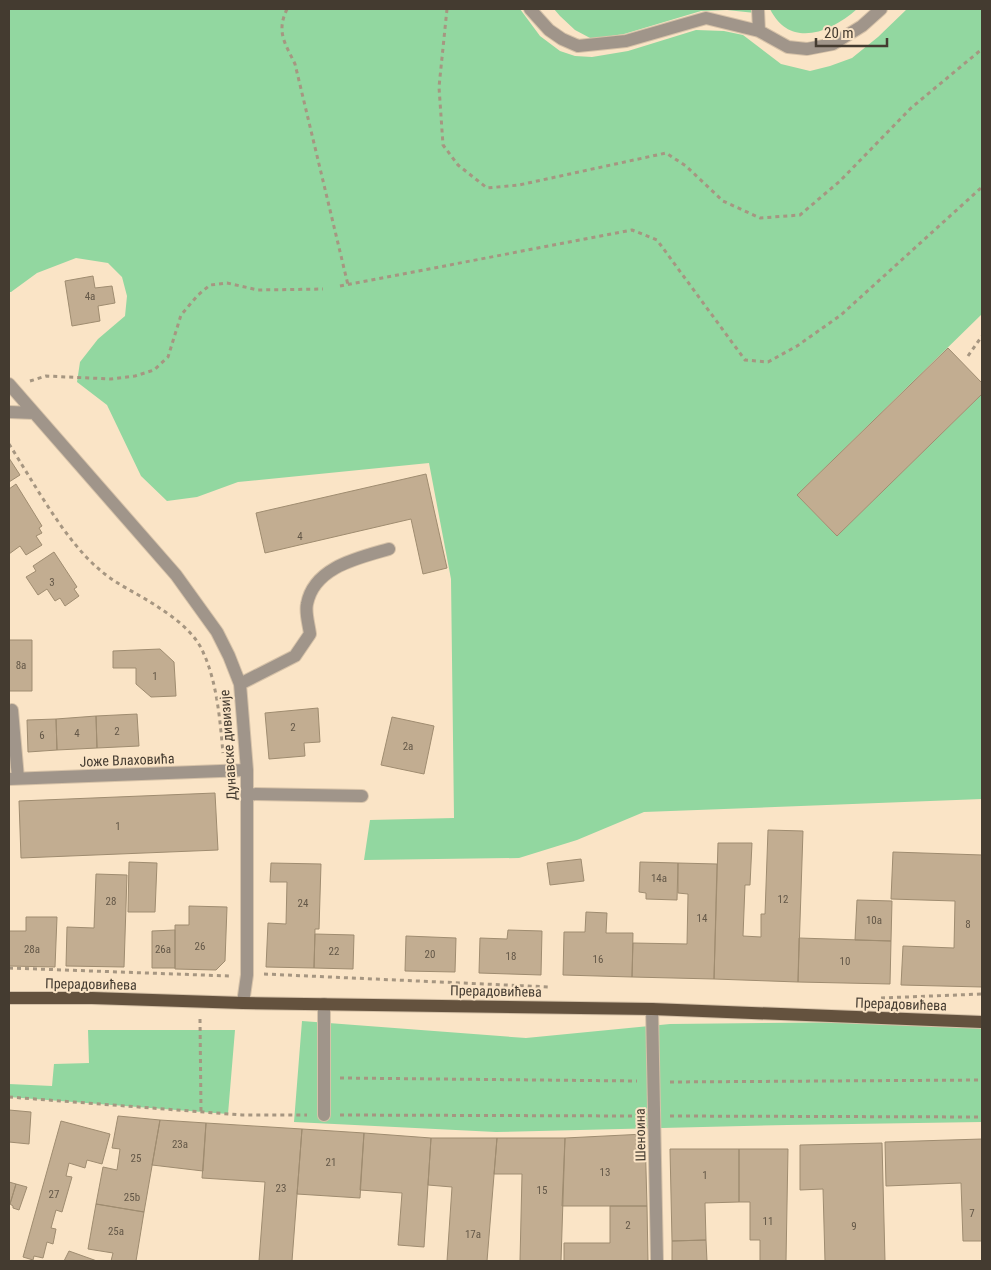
<svg xmlns="http://www.w3.org/2000/svg" width="991" height="1270" font-family="'Roboto Condensed',sans-serif">
  <style>
    .green { fill: #92d7a0 }
    .building { fill: #c2ad91; stroke: #9f8c70 }
    .lines { fill: none; stroke-linecap: round; stroke-linejoin: round }
    .minor-casing { stroke: #d6c2a8; stroke-width: 14 }
    .major-casing { stroke: #d6c2a8; stroke-width: 14 }
    .path { stroke: #a69681; stroke-width: 3; stroke-dasharray: 4 4; stroke-linecap: butt }
    .minor { stroke: #a0958a; stroke-width: 12 }
    .major { stroke: #64523e; stroke-width: 12 }
    .labels { text-anchor: middle; dominant-baseline: central; stroke-width: 4; stroke-linejoin: round; paint-order: stroke }
    .number-label { font-size: 11px; fill: #645848 }
    .street-label { font-size: 14px; fill: #443b30; stroke: #fae4c6 }
  </style>
  <rect width="100%" height="100%" fill="#fae4c6"/>
  <path class="green" d="M9 9H520L540 36 560 51 575 56 592 57 628 51 696 30 724 31 743 35 781 64 810 71 830 66 852 58 878 37 907 9H982V314L797 495 837 536 982 394V799L644 812 577 840 519 858 364 860 370 820 454 818 451 579 429 463 238 482 197 497 167 501 141 476 107 405 77 382 80 362 98 339 125 316 127 296 122 277 108 263 76 258 37 273 11 292H9Z
    M554 9H754L755 13 727 10 701 11 624 34 592 39 575 30 560 16Z
    M770 9H857C830 33 790 49 770 9Z
    M302 1021 526 1038 670 1024 982 1021V1122L787 1125 496 1132 294 1122Z
    M88 1030H235L228 1114 9 1097V1084L52 1086 54 1064 89 1063Z"/>
  <path class="building" d="M93 276 95 288 112 286 115 303 98 306 100 321 72 326 65 281Z
    M948 348 982 383V394L837 536 797 495Z
    M9 458 20 475 9 482Z
    M426 474 447 568 423 574 411 519 265 553 256 513Z
    M16 484 42 526 39 528 42 533 36 536 42 545 26 555 20 546 9 554V489Z
    M54 552 77 587 74 589 79 596 65 606 60 598 55 601 47 589 38 595 26 577 36 571 33 566Z
    M9 640H32V691H9Z
    M160 649 174 662 176 696 151 697 136 684V668H113V651Z
    M318 708 320 742 304 743 305 756 269 759 265 713Z
    M137 714 139 746 97 748 96 716Z
    M96 716 97 748 57 750 56 719Z
    M392 717 434 726 424 774 381 765Z
    M56 719 57 750 28 752 27 720Z
    M215 793 218 850 21 858 19 801Z
    M768 830 803 831 798 982 714 979 718 843H752L750 885H745L743 936 761 937V914H765Z
    M893 852 982 855V987L901 985 903 946 954 948 955 901 891 899Z
    M581 859 584 881 550 885 547 863Z
    M129 862 157 863 155 912H128Z
    M640 862 678 863 677 900 646 899V893L639 892Z
    M271 863 321 864 319 929H315L314 968 266 967 268 923 286 924 287 882H270Z
    M678 863 717 864 714 979 632 977 633 943 687 944 688 894 678 893Z
    M96 874 127 875 124 967 66 966 67 927 94 928Z
    M857 900 892 901 891 941 855 940Z
    M189 906 227 907 225 961 216 970 175 969V925H189Z
    M586 912 607 913 606 933H633L632 977 563 975 564 932H585Z
    M26 917H57L55 967 9 966V931H26Z
    M175 930V968H152V931Z
    M508 930 542 931 541 975 479 973 480 938 507 939Z
    M315 934 354 935 353 969 314 968Z
    M406 936 456 938 455 972 405 971Z
    M799 938 891 941 890 984 798 982Z
    M9 1110 31 1112 29 1144 9 1142Z
    M118 1116 160 1120 144 1212 96 1204 103 1167 117 1170 120 1149 112 1148Z
    M160 1120 206 1123 203 1171 152 1165Z
    M61 1121 110 1134 102 1164 87 1160 85 1168 69 1163 66 1176 72 1177 62 1212 56 1210 51 1228 56 1229 53 1244 47 1242 43 1258 34 1256 33 1260 23 1257Z
    M206 1123 302 1129 292 1261H259L265 1182 202 1178Z
    M302 1129 364 1133 360 1198 297 1194Z
    M364 1133 431 1138 424 1247 398 1245 402 1193 360 1190Z
    M645 1134 647 1206H562L565 1138Z
    M431 1138H497L487 1261H447L452 1187 428 1185Z
    M497 1138H565L561 1261H520L522 1174H494Z
    M982 1139V1241H963L961 1183 886 1186 885 1142Z
    M882 1143 885 1261H825L823 1189 800 1190V1145Z
    M670 1149H739V1202L705 1203 706 1240 672 1241Z
    M739 1149H788L786 1261H760V1240H750V1202H739Z
    M9 1182 16 1184 10 1204H9Z
    M16 1184 27 1187 19 1210 13 1208V1206L10 1204Z
    M96 1204 144 1212 136 1261H111L113 1253 88 1249Z
    M610 1206H647L648 1261H564V1243H610Z
    M706 1240 707 1261H672V1241Z
    M69 1251 97 1261H64Z"/>
  <g class="lines">
    <g class="minor-casing">
      <path id="minor" d="M530 9 549 30 562 39 578 46 626 41 706 18 759 31
        M758 9 759 31 788 47 807 49 833 44 862 26 881 9
        M9 384 176 575 217 632 229 656 240 684 247 770V975L243 1003
        M9 412 34 413
        M240 684 295 656 310 634C309 625 305 613 307 604 314 567 358 558 389 549
        M12 710 18 778
        M9 779 247 770
        M248 794 362 796
        M652 1009 657 1261
        M324 1115V1004"/>
    </g>
    <g class="major-casing">
      <path id="major" d="M9 998H92L243 1003 652 1009 982 1022"/>
    </g>
    <path class="path" d="M287 9C276 32 285 43 295 64L348 285
      M447 9 439 87 443 145 458 165 487 188 519 185 666 153 686 166 723 201 760 218 800 215 840 181 911 108 982 49
      M340 286 632 230 657 240 745 360 768 362 797 346 841 315 982 187
      M968 356 982 336
      M30 381 46 376 111 379 135 376 154 370 168 357 181 315 198 295 210 285 227 283 258 290 323 289
      M9 444C34 483 65 541 100 570 117 585 139 594 158 607 175 618 195 633 203 652 217 682 220 720 223 753
      M9 968 230 976
      M264 974 550 987
      M881 998 982 994
      M200 1019 201 1112
      M340 1078 637 1081
      M670 1082 982 1080
      M9 1097 242 1115H307
      M340 1115 637 1116
      M670 1116 982 1117"/>
    <use href="#minor" class="minor"/>
    <use href="#major" class="major"/>
  </g>
  <g class="labels">
    <g class="number-label">
      <text x="90" y="296">4a</text>
      <text x="300" y="536">4</text>
      <text x="52" y="582">3</text>
      <text x="21" y="665">8a</text>
      <text x="155" y="676">1</text>
      <text x="293" y="727">2</text>
      <text x="117" y="731">2</text>
      <text x="77" y="733">4</text>
      <text x="42" y="735">6</text>
      <text x="408" y="746">2a</text>
      <text x="118" y="826">1</text>
      <text x="659" y="878">14a</text>
      <text x="783" y="899">12</text>
      <text x="111" y="901">28</text>
      <text x="303" y="903">24</text>
      <text x="702" y="918">14</text>
      <text x="874" y="920">10a</text>
      <text x="968" y="924">8</text>
      <text x="200" y="946">26</text>
      <text x="32" y="949">28a</text>
      <text x="163" y="949">26a</text>
      <text x="334" y="951">22</text>
      <text x="430" y="954">20</text>
      <text x="511" y="956">18</text>
      <text x="598" y="959">16</text>
      <text x="845" y="961">10</text>
      <text x="180" y="1144">23a</text>
      <text x="136" y="1158">25</text>
      <text x="331" y="1162">21</text>
      <text x="605" y="1172">13</text>
      <text x="705" y="1175">1</text>
      <text x="281" y="1188">23</text>
      <text x="542" y="1190">15</text>
      <text x="54" y="1194">27</text>
      <text x="132" y="1197">25b</text>
      <text x="972" y="1213">7</text>
      <text x="768" y="1221">11</text>
      <text x="628" y="1225">2</text>
      <text x="854" y="1226">9</text>
      <text x="116" y="1231">25a</text>
      <text x="473" y="1234">17a</text>
    </g>
    <g class="street-label">
      <text transform="translate(228 745) rotate(-94)">Дунавске дивизије</text>
      <text transform="translate(127 760) rotate(-2)">Јоже Влаховића</text>
      <text transform="translate(91 984) rotate(1)">Прерадовићева</text>
      <text transform="translate(496 991) rotate(1)">Прерадовићева</text>
      <text transform="translate(901 1004) rotate(2)">Прерадовићева</text>
      <text transform="translate(640 1135) rotate(-91)">Шеноина</text>
    </g>
  </g>
  <rect width="991" height="1270" fill="none" stroke="#443b30" stroke-width="20"/>
  <path d="M816 38v8h71v-8" fill="none" stroke="#443b30" stroke-width="2.5"/>
  <text x="824" y="38" font-size="15" fill="#443b30" stroke="#fae4c6" stroke-width="4" paint-order="stroke">20 m</text>
</svg>
